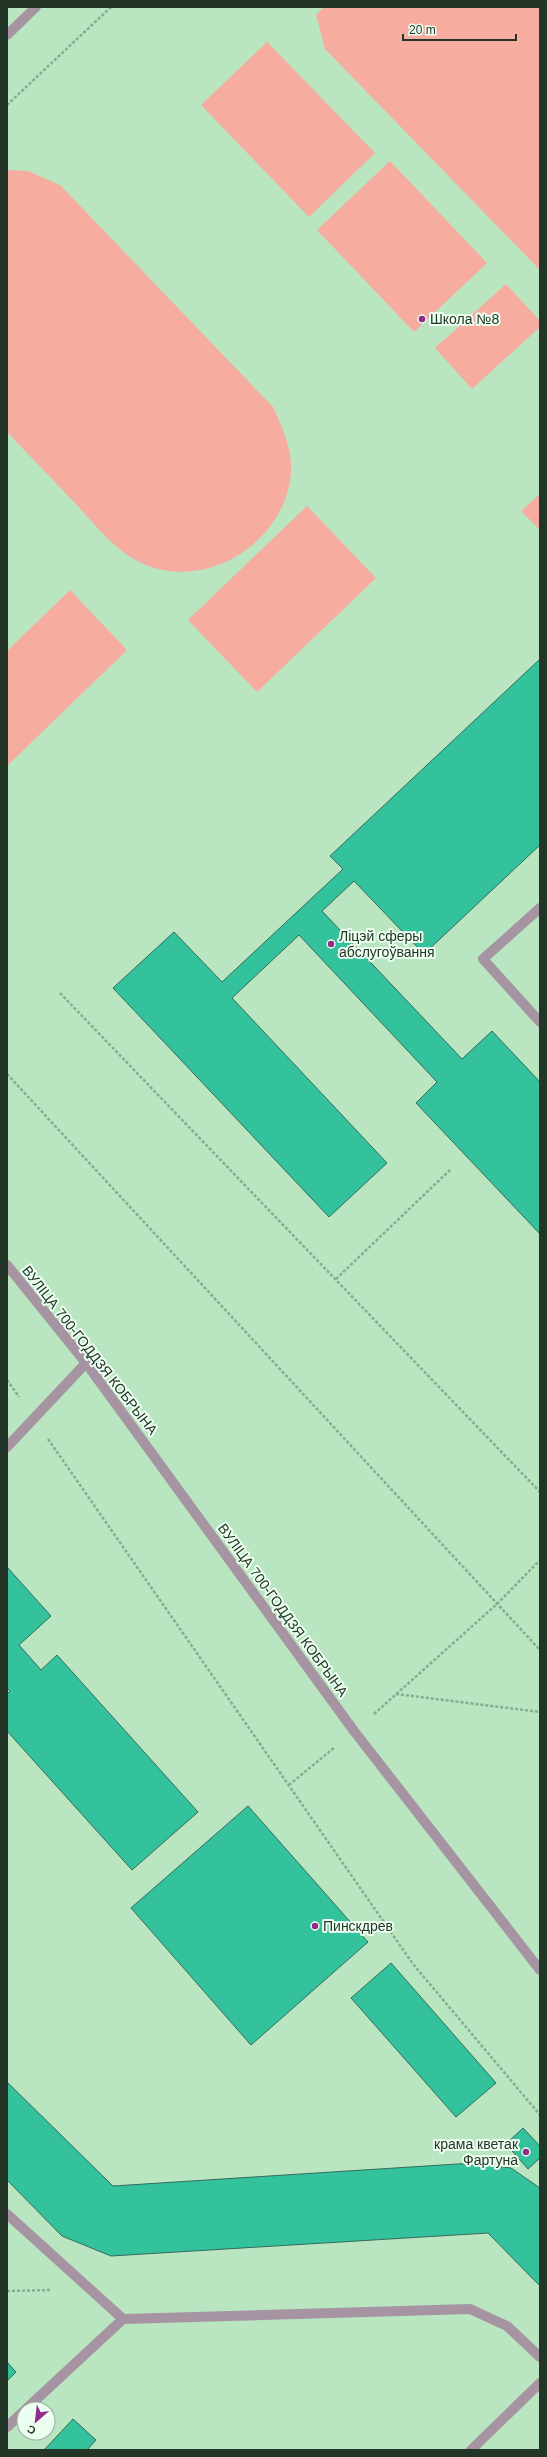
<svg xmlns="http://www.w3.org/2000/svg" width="547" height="2457" font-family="Helvetica,sans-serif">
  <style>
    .green { fill: #f6ac9f }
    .building { fill: #34c29c; stroke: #346c5a }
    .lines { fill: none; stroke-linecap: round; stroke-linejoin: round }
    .path { stroke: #88ab8f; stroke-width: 2.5; stroke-dasharray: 3 2; stroke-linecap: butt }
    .minor { stroke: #a694a3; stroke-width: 10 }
    .poi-dot { fill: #932a8e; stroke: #edfff0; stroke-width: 1.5 }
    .labels { text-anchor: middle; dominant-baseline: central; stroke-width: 4; stroke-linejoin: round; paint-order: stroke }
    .poi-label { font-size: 14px; fill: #233527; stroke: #edfff0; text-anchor: start }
    .street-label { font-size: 14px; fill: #233527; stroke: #edfff0 }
  </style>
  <rect width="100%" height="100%" fill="#b9e5c1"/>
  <path class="green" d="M324 7H540V270L325 49 316 15Z
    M267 42 375 153 309 217 201 105Z
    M390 161 487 263 414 332 317 230Z
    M7 170 28 171 60 185 273 407C282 427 292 448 291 471 287 539 211 591 146 565 117 553 97 527 76 504 53 480 30 456 7 432Z
    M506 284 540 321V327L472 389 435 348Z
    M540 494V530L521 511Z
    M307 506 376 578 257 692 188 620Z
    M70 590 127 650 7 766V651Z"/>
  <path class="building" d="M540 659V845L424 954 354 881 322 911 462 1059 492 1031 540 1082V1234L416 1103 437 1082 299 935 232 998 387 1163 329 1217 113 988 174 932 222 982 343 869 330 856Z
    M7 1567 51 1616 19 1645 41 1670 57 1655 198 1812 132 1870 7 1731V1694L10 1691 7 1688Z
    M248 1806 368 1942 251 2045 131 1908Z
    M391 1963 496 2083 456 2117 351 1998Z
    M7 2082 113 2186 473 2163 511 2168 540 2188V2286L488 2233 111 2256 62 2236 7 2180Z
    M523 2128 540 2146V2158L528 2169 506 2144Z
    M7 2362 16 2372 7 2381Z
    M73 2419 96 2440 87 2450H44Z"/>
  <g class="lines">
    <path class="path" d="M7 105 111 7
      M60 993 540 1492
      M7 1074 540 1650
      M336 1279 451 1169
      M7 1380 19 1397
      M48 1439 413 1964 540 2115
      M396 1694 540 1712
      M374 1714 497 1604 540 1560
      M289 1785 335 1747
      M7 2291 52 2290"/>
    <path class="minor" d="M7 35 36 7
      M540 908 483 959 540 1022
      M7 1265 86 1363 354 1731 540 1970
      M7 1447 86 1363
      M7 2214 123 2319 470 2309 507 2326 540 2357
      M26 2409 123 2319
      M7 2427 24 2411
      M471 2450 540 2383"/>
  </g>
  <g class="poi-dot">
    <circle cx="422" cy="319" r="4"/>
    <circle cx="331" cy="944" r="4"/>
    <circle cx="315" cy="1926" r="4"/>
    <circle cx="526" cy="2152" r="4"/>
  </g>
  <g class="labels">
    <g class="poi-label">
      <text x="430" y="319">Школа №8</text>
      <text x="339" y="936">Ліцэй сферы<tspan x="339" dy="16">абслугоўвання</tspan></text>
      <text x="323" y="1926">Пинскдрев</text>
      <text x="518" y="2144" text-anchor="end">крама кветак<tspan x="518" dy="16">Фартуна</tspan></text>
    </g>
    <g class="street-label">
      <text transform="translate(90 1350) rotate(52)">ВУЛІЦА 700-ГОДДЗЯ КОБРЫНА</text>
      <text transform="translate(283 1610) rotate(54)">ВУЛІЦА 700-ГОДДЗЯ КОБРЫНА</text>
    </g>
  </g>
  <rect width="547" height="2457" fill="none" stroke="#233527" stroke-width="16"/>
  <g transform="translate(36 2421) rotate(208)"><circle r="19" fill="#edfff0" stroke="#9caea0"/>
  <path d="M0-3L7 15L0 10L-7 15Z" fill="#932a8e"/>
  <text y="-6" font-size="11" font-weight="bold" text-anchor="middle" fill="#233527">С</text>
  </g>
  <path d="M403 34v6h113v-6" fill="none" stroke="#233527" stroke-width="2"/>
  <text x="409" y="34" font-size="12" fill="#233527" stroke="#edfff0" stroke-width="3" paint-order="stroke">20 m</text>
</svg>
